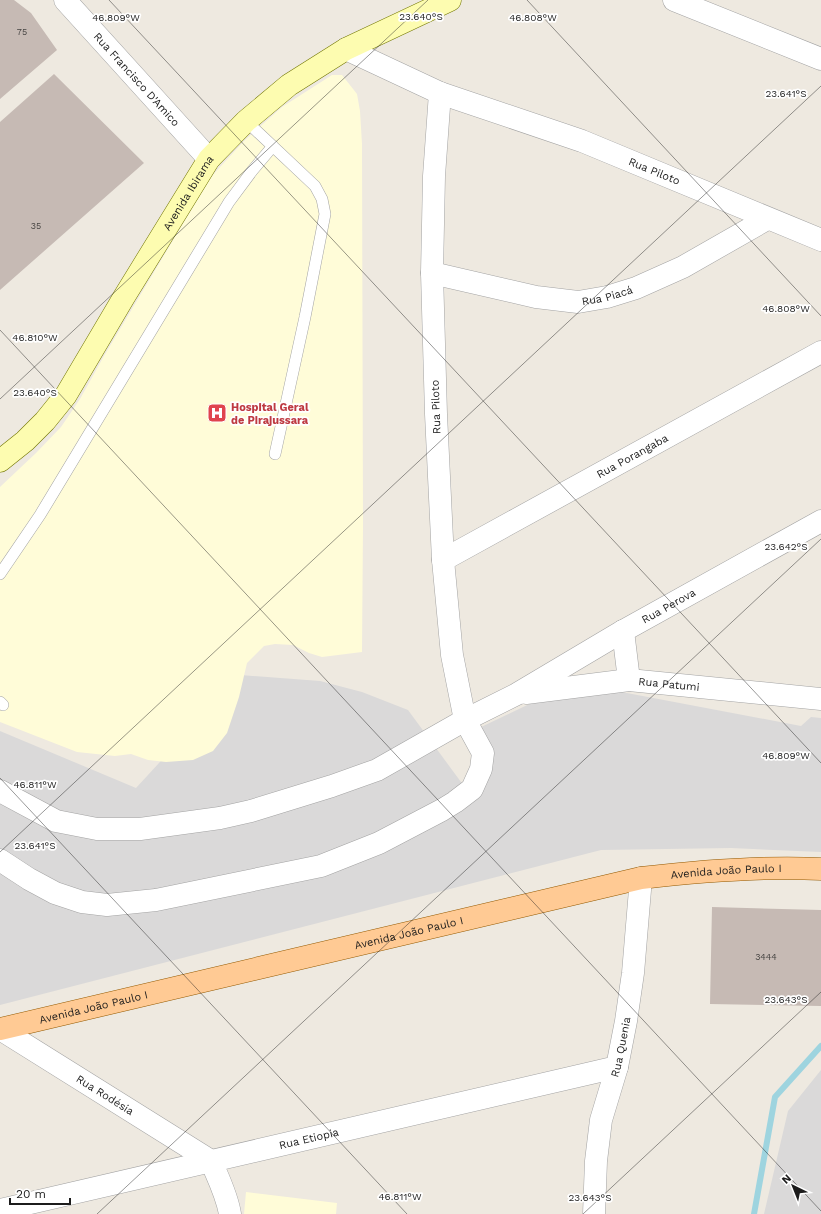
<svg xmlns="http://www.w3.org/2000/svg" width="821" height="1214" font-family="'Work Sans',sans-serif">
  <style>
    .residential { fill: #dad9d9 }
    .education { fill: #fffcd8 }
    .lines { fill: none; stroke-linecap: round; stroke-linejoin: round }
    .stream { stroke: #9ed4df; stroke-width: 6 }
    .building { fill: #c6bab4 }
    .lane-casing { stroke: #a3a3a3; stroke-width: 12 }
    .street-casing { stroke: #a3a3a3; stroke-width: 23 }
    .secondary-casing { stroke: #717500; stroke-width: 23 }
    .primary-casing { stroke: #935900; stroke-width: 23 }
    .lane { stroke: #fff; stroke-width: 11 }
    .street { stroke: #fff; stroke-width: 22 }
    .secondary { stroke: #fdfcb0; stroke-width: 22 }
    .primary { stroke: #ffca94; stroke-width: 22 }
    .ticks { fill: none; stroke: #1c1c1c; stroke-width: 1; stroke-opacity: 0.45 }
    .labels { text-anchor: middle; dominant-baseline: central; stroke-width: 3.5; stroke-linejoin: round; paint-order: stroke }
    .number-label { font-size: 9px; fill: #464442 }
    .street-label { font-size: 11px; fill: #1c1c1c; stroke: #fff }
    .health-label { font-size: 11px; font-weight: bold; fill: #be3a42; stroke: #fff; text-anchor: start }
    .ticks-label { font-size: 10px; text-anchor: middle; fill: #1c1c1c; stroke: #fff; stroke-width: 3.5; stroke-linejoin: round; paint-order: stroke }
  </style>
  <rect width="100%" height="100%" fill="#eee9e0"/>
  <path class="residential" d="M240 675 320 681 362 692 408 710 472 797 479 728 544 697 611 690 801 726 811 717 821 718V852L731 848 601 850 0 1005V731L136 788Z
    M821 1070V1214H764L788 1111Z"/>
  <path class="education" d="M332 75H342L357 94 360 111 362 144 363 525 362 652 322 657 309 653 293 645 275 644 264 646 247 663 239 697 227 733 213 751 193 760 166 762 148 760 131 754 115 756 77 752 0 722V487L36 453 61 427 80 399 104 356 210 178 244 141 282 107Z
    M246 1192 337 1203 336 1214H244Z"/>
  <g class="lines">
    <path class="stream" d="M754 1214 775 1097 821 1046"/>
  </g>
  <path class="building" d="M0 0H14L31 13 57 50 0 99Z
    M54 74 144 163 0 290V122Z
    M712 907 821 910V1006L710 1004Z"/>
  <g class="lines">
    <g class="lane-casing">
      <path id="lane" d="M246 121 315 186 322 199 325 214 305 317 275 454
        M0 574 40 515 229 202 252 171 273 146
        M0 702 3 705"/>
    </g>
    <g class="street-casing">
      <g id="street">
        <path id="s1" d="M65 0 209 159"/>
        <path d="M674 0 821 59"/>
        <path id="s2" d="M346 49 440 93 582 141 821 240"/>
        <path id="s3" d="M432 273 536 297 578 302 607 297 636 288 683 267 767 219"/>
        <path id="s4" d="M443 560 821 352"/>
        <path d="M623 631 629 680"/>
        <path id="s5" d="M526 693 629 680 821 699"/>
        <path id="s6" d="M0 791 56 821 97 829H140L220 818 251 811 332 786 377 770 465 720 517 694 623 631 821 521"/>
        <path d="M0 860 29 879 55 893 82 902 107 905 156 900 321 866 379 843 442 810 455 802 472 789 481 769 483 753 465 720 452 655 443 560 436 414 432 273 434 176 440 93"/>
        <path id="s7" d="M0 1029 211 1161C218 1178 227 1195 230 1214"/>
        <path id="s8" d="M0 1210 617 1067"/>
        <path id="s9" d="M594 1214 596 1161 601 1120 617 1067 626 1021 633 973 641 878"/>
      </g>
    </g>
    <g class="secondary-casing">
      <g id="secondary">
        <path id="s10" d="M0 461 25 441 45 421 66 395 124 297 209 159 246 121 289 85 346 49 450 0"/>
      </g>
    </g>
    <g class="primary-casing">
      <g id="primary">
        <path id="s11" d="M0 1029 641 878C701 871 761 866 821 869"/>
      </g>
    </g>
    <use href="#lane" class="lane"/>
    <use href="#street" class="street"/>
    <use href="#secondary" class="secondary"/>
    <use href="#primary" class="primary"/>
  </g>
  <path class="ticks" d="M109 0 821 763M527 0 821 316M0 330 821 1211M0 399 428 0M0 778 407 1214M0 852 821 86M97 1214 821 539M583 1214 821 992"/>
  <defs>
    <g id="hospital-square" transform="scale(1)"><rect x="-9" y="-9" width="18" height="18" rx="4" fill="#e0444e" stroke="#fff"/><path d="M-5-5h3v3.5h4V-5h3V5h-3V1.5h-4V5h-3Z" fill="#fff"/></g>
  </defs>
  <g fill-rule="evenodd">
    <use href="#hospital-square" x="217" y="413"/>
  </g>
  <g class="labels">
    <g class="number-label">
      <text x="22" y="32">75</text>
      <text x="36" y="226">35</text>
      <text x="766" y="957">3444</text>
    </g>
    <g class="street-label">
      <text stroke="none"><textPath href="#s1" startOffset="107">Rua Francisco D'Amico</textPath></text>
      <text stroke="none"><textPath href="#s2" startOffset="332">Rua Piloto</textPath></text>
      <text stroke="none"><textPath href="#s10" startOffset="330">Avenida Ibirama</textPath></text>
      <text stroke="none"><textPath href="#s3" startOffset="179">Rua Piacá</textPath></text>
      <text transform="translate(436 407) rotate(-92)">Rua Piloto</text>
      <text stroke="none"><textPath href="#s4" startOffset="216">Rua Porangaba</textPath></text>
      <text stroke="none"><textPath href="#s6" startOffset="728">Rua Perova</textPath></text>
      <text stroke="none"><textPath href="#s5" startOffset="144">Rua Patumi</textPath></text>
      <text stroke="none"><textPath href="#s11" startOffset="744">Avenida João Paulo I</textPath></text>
      <text stroke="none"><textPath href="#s11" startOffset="420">Avenida João Paulo I</textPath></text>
      <text stroke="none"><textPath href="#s11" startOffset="96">Avenida João Paulo I</textPath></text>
      <text stroke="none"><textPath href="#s9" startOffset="170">Rua Quenia</textPath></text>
      <text stroke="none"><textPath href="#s7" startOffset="124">Rua Rodésia</textPath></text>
      <text stroke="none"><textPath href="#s8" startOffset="317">Rua Etiopia</textPath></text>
    </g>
    <g class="health-label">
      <text x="231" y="407">Hospital Geral<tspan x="231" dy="13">de Pirajussara</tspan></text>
    </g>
  </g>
  <g class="ticks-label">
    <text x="421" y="20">23.640°S</text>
    <text x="533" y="21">46.808°W</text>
    <text x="116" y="21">46.809°W</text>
    <text x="786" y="97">23.641°S</text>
    <text x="786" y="312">46.808°W</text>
    <text x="35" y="341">46.810°W</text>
    <text x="35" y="396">23.640°S</text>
    <text x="786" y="550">23.642°S</text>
    <text x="786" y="759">46.809°W</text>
    <text x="35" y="788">46.811°W</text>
    <text x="35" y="849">23.641°S</text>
    <text x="786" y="1003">23.643°S</text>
    <text x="400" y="1200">46.811°W</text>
    <text x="590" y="1201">23.643°S</text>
  </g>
  <g transform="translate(793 1186) rotate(317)" stroke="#ffffff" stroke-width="3" paint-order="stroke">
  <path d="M0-3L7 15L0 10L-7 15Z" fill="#1c1c1c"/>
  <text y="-6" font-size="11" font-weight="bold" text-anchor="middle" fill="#1c1c1c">N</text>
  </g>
  <path d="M10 1198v6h60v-6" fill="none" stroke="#1c1c1c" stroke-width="2"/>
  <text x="16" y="1198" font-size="12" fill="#1c1c1c" stroke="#ffffff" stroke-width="3" paint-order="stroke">20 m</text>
</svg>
